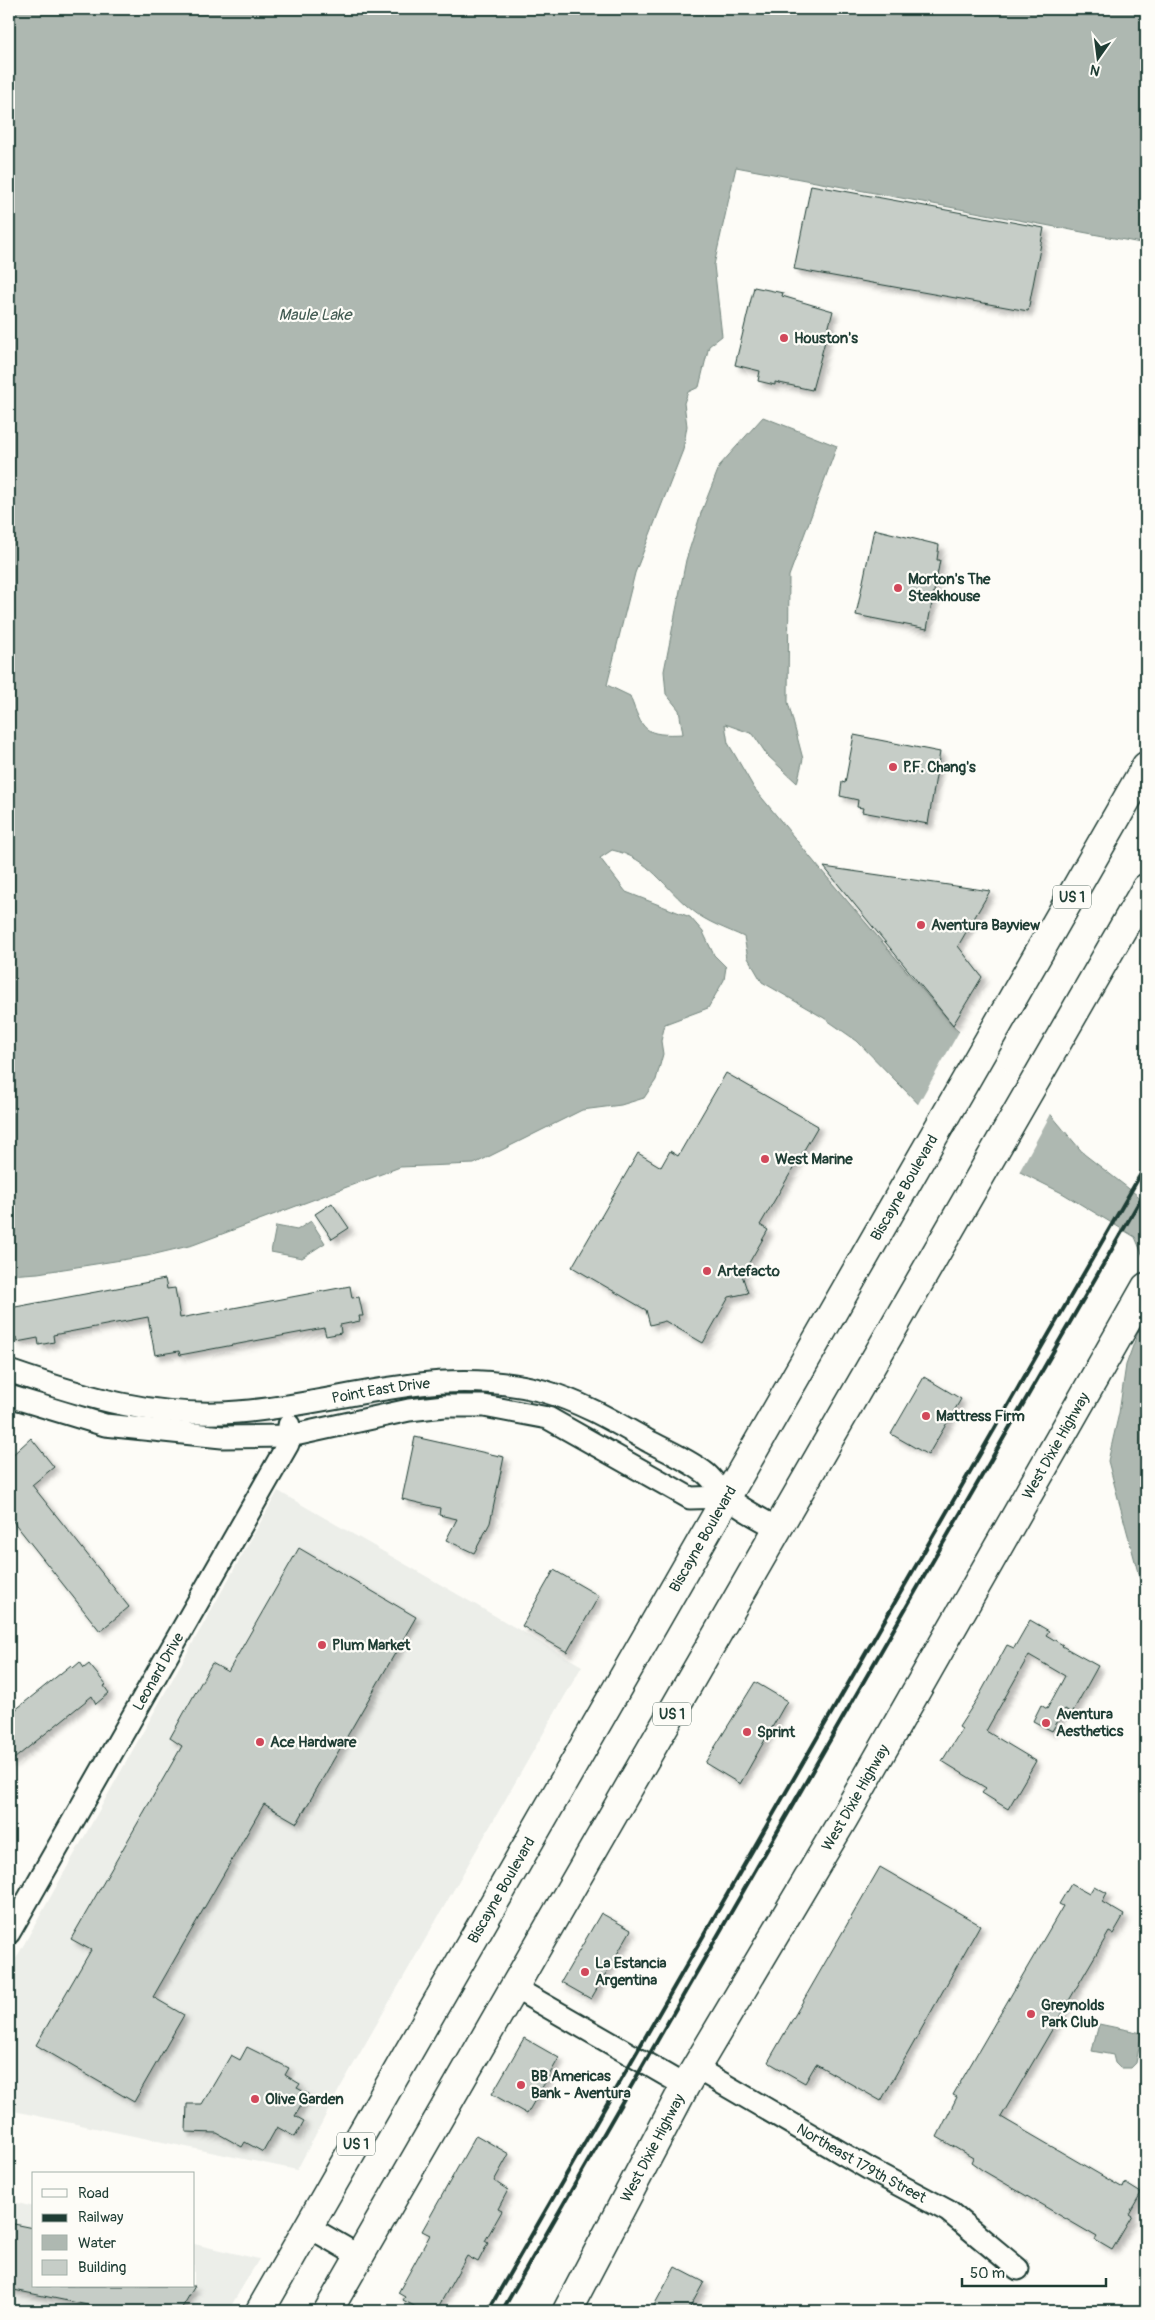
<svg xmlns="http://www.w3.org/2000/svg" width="1155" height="2320" font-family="Pangolin,sans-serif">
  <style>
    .built { fill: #eceee9 }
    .water { fill: #aeb8b1; stroke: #75877f }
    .pier { fill: #fdfcf7 }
    .building { fill: #c6cdc7; stroke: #1f3d34; filter: url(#shadow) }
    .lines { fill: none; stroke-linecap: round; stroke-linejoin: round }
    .street-casing { stroke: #1f3d34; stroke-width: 25 }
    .secondary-casing { stroke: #1f3d34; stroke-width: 31 }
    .primary-casing { stroke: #1f3d34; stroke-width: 31 }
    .street { stroke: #fdfcf7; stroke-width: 21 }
    .secondary { stroke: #fdfcf7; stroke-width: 28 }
    .primary { stroke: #fdfcf7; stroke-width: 28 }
    .rail { stroke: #1f3d34; stroke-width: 4 }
    .poi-dot { fill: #d1495b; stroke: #fdfcf7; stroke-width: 2 }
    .labels { text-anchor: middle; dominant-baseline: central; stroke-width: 4.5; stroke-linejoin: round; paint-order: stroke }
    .shield { fill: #fdfcf7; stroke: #62766e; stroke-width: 1 }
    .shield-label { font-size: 14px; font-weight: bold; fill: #1f3d34 }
    .poi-label { font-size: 15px; font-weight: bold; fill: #1f3d34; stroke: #fdfcf7; text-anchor: start }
    .street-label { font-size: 15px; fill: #1f3d34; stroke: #fdfcf7 }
    .water-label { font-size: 16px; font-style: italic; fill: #435c53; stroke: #fdfcf7 }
  </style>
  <defs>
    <filter id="shadow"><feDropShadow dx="4.5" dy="4.5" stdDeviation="2.5" flood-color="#0004"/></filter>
  </defs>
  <rect width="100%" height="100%" fill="#fdfcf7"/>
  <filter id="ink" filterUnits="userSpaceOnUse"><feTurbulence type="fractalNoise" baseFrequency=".02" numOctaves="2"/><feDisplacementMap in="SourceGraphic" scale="10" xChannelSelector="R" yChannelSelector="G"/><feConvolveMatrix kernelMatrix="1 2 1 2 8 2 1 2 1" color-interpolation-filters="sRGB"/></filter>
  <g filter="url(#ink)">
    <path class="built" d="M278 1491 582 1666 340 2088 297 2170 9 2110V1971Z
      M9 2201 34 2207V2286H194V2244L259 2259 228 2311H9Z"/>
    <path class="water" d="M9 9H1146V244L736 167 714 265 722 336 709 346 699 387 688 392 684 403 687 426 683 450 635 573 607 685 630 696C643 731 644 736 683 734L679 710 666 694 664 671 686 560 701 513 720 465 763 417 837 446 789 576 788 702 803 759 797 783 767 755 753 734 725 724 728 743 754 788 815 863 951 1023 980 1055 1031 1091 1084 1154 1146 1202V1263L1135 1237 1062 1193 992 1158 940 1126 857 1041 824 1018 762 982 748 958 744 937C727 929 706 922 692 910 664 888 650 858 612 850L600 858 626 892 690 917 703 932 714 955 726 967 724 980 708 1008 665 1024 661 1041 663 1054 656 1080 644 1098 621 1105 582 1110 474 1164 400 1167 193 1245 147 1256 38 1273 9 1275Z
      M311 1221 325 1243 302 1258 271 1252 276 1226 297 1230Z
      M1146 1264V1602L1108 1461 1119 1413 1126 1365 1138 1332Z
      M1099 2024 1142 2033 1136 2063 1131 2068H1120L1115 2063 1113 2055 1092 2051Z"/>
    <path class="pier" d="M960 1030 982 1053 1033 1089 1052 1112 1018 1174 990 1160 939 1128 917 1106Z"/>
    <path class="building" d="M811 185 1044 228 1028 311 794 269Z
      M754 287 783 293 782 296 833 311 812 390 775 382V385L758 381 760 371 735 365Z
      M874 529 939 545 937 560H940L927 629 856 615Z
      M854 735 940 752 928 824 862 812 863 808 857 807 858 800 840 796 842 782 845 783Z
      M824 867 990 891 958 946 982 977 953 1025Z
      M726 1073 818 1126 760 1225 768 1230 742 1275 748 1293 729 1297 703 1343 665 1321 650 1325 646 1310 572 1267 638 1153 661 1167 670 1151 678 1156Z
      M332 1203 349 1228 332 1239 315 1214Z
      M165 1279 167 1289 175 1288 180 1318 350 1286 352 1298 359 1297 363 1316H359L360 1321 340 1325 341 1333 326 1336 324 1328 180 1355 179 1351 155 1355 148 1317 53 1335 54 1342 39 1345 38 1338 17 1342 16 1337 11 1338 9 1325V1320L12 1319 10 1308Z
      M924 1377 961 1399 928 1455 891 1434Z
      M415 1437 504 1457 490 1523 474 1553 446 1540 457 1519 439 1515 440 1508 402 1499Z
      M31 1438 54 1467 32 1485 129 1607 100 1631 9 1516V1458Z
      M299 1548 416 1617 297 1823 264 1804 153 1997 184 2015 134 2102 36 2045 91 1950 71 1939 182 1746 170 1738 212 1663 228 1672Z
      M554 1570 599 1596 567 1652 522 1626Z
      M1030 1620 1049 1631 1046 1635 1063 1645 1062 1646 1098 1666 1072 1713 1065 1709 1052 1731 1033 1721 1041 1705 1047 1709 1065 1676 1029 1655 986 1731 1036 1761 1008 1809 982 1793 986 1788 942 1761 962 1729 959 1727 979 1696 1007 1645 1014 1648Z
      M80 1662 84 1668 89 1664 106 1685 104 1686 109 1693 96 1704 92 1696 9 1763V1715L71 1665 73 1668Z
      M755 1682 787 1701 740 1784 705 1763Z
      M880 1867 980 1925 881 2101 816 2064 805 2083 768 2062Z
      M1071 1884 1089 1894 1094 1886 1107 1893 1102 1902 1124 1915 1113 1934 1109 1932 1001 2117 1123 2188 1125 2183 1141 2193 1129 2214 1132 2216 1112 2250 1095 2240 1097 2237 982 2170 971 2162 973 2158 937 2137 957 2097 953 2095 1063 1906 1059 1904Z
      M601 1913 631 1930 591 1999 561 1982Z
      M524 2038 559 2058 527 2114 492 2094Z
      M247 2047 289 2068 285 2075 300 2084 297 2088 308 2094 295 2116 304 2121 295 2137 277 2127 263 2152 245 2142 242 2147 217 2133 186 2132 187 2104H202L231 2055 240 2060Z
      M476 2135 509 2154 494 2181 508 2190 498 2209 502 2211 485 2241 488 2243 478 2262 467 2256 436 2311H423L403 2300 405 2297 398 2293 430 2235 422 2231Z
      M9 2223 34 2228V2286H195L180 2311H117L9 2289Z
      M675 2267 704 2282 688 2311H651Z"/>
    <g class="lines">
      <g class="street-casing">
        <g id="street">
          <path id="s1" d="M9 1371C84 1397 157 1419 238 1412 343 1404 436 1363 543 1391 582 1402 615 1422 650 1442 668 1451 688 1460 704 1472 713 1478 718 1489 726 1496 740 1509 762 1519 778 1529"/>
          <path d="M9 1396 105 1425 222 1437 290 1436 409 1410 445 1406H484L548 1418 690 1498 727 1497"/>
          <path id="s2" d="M9 1933 288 1444 290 1436 289 1425"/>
          <path d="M515 1988 685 2086"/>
          <path id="s3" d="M696 2068 871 2170 948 2211 1018 2269"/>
          <path d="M309 2227 359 2256"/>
        </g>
      </g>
      <g class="secondary-casing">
        <g id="secondary">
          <path id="s4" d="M567 2311 685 2086 844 1818 1146 1287"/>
        </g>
      </g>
      <g class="primary-casing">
        <g id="primary">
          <path id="s5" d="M260 2311 1146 766"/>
          <path d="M328 2311 1146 888"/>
        </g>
      </g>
      <use href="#street" class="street"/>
      <use href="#secondary" class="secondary"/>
      <use href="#primary" class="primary"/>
      <path class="rail" d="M488 2311 1146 1165
        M502 2311 1146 1190"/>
    </g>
  </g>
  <g class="poi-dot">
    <circle cx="784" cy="338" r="5"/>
    <circle cx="898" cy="588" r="5"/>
    <circle cx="893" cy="767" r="5"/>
    <circle cx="921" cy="925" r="5"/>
    <circle cx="765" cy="1159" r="5"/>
    <circle cx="707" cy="1271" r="5"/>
    <circle cx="926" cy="1416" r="5"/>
    <circle cx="322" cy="1645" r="5"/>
    <circle cx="1046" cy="1723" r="5"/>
    <circle cx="747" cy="1732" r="5"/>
    <circle cx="260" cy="1742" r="5"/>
    <circle cx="585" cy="1972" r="5"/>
    <circle cx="1031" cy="2014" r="5"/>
    <circle cx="521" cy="2085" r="5"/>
    <circle cx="255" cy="2099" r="5"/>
  </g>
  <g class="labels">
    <g class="shield">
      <rect x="1053" y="885.5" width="38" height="23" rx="4"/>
      <rect x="653" y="1702.5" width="38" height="23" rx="4"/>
      <rect x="337" y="2132.5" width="38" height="23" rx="4"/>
    </g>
    <g class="shield-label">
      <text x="1072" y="897">US 1</text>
      <text x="672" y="1714">US 1</text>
      <text x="356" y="2144">US 1</text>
    </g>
    <g class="poi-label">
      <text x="794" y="338">Houston's</text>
      <text x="908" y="579">Morton's The<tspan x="908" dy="17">Steakhouse</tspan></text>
      <text x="903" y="767">P.F. Chang's</text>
      <text x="931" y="925">Aventura Bayview</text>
      <text x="775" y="1159">West Marine</text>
      <text x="717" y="1271">Artefacto</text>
      <text x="936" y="1416">Mattress Firm</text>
      <text x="332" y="1645">Plum Market</text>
      <text x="1056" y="1714">Aventura<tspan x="1056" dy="17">Aesthetics</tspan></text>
      <text x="757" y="1732">Sprint</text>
      <text x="270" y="1742">Ace Hardware</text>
      <text x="595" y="1963">La Estancia<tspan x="595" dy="17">Argentina</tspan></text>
      <text x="1041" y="2005">Greynolds<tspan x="1041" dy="17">Park Club</tspan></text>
      <text x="531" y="2076">BB Americas<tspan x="531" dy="17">Bank - Aventura</tspan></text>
      <text x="265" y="2099">Olive Garden</text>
    </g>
    <g class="street-label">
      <text stroke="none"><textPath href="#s5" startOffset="1295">Biscayne Boulevard</textPath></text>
      <text stroke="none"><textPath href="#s1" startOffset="379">Point East Drive</textPath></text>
      <text stroke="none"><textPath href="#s4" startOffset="994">West Dixie Highway</textPath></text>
      <text stroke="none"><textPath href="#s5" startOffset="890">Biscayne Boulevard</textPath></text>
      <text stroke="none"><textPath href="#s2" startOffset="301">Leonard Drive</textPath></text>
      <text stroke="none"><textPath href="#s4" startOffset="589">West Dixie Highway</textPath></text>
      <text stroke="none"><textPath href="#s5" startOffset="485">Biscayne Boulevard</textPath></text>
      <text stroke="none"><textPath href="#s4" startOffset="184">West Dixie Highway</textPath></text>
      <text stroke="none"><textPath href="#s3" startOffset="191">Northeast 179th Street</textPath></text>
    </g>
    <g class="water-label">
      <text x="315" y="315">Maule Lake</text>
    </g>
  </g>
  <rect width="1155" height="2320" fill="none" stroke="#fdfcf7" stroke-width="30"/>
  <rect x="15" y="15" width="1125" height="2290" fill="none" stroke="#1f3d34" stroke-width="2" filter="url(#ink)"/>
  <rect x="32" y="2172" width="162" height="115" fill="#fdfcf7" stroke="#a4b0a9"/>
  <rect x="42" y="2189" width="25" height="8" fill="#fdfcf7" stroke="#a4b0a9"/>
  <text x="78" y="2198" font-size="15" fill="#1f3d34">Road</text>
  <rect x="42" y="2214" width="25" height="8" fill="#1f3d34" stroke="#a4b0a9"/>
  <text x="78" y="2222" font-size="15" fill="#1f3d34">Railway</text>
  <rect x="42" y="2235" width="25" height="15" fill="#aeb8b1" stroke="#a4b0a9"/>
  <text x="78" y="2248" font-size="15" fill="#1f3d34">Water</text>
  <rect x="42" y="2260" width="25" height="15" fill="#c6cdc7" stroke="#a4b0a9"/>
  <text x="78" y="2272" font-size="15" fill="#1f3d34">Building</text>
  <g transform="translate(1098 58) rotate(194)" stroke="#fdfcf7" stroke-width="4" paint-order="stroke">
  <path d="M0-4L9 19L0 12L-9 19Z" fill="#1f3d34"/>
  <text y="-8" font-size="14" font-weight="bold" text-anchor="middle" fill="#1f3d34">N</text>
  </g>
  <path d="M962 2278v8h144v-8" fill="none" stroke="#1f3d34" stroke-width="2.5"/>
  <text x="970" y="2278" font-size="15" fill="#1f3d34" stroke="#fdfcf7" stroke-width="4" paint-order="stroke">50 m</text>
</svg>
